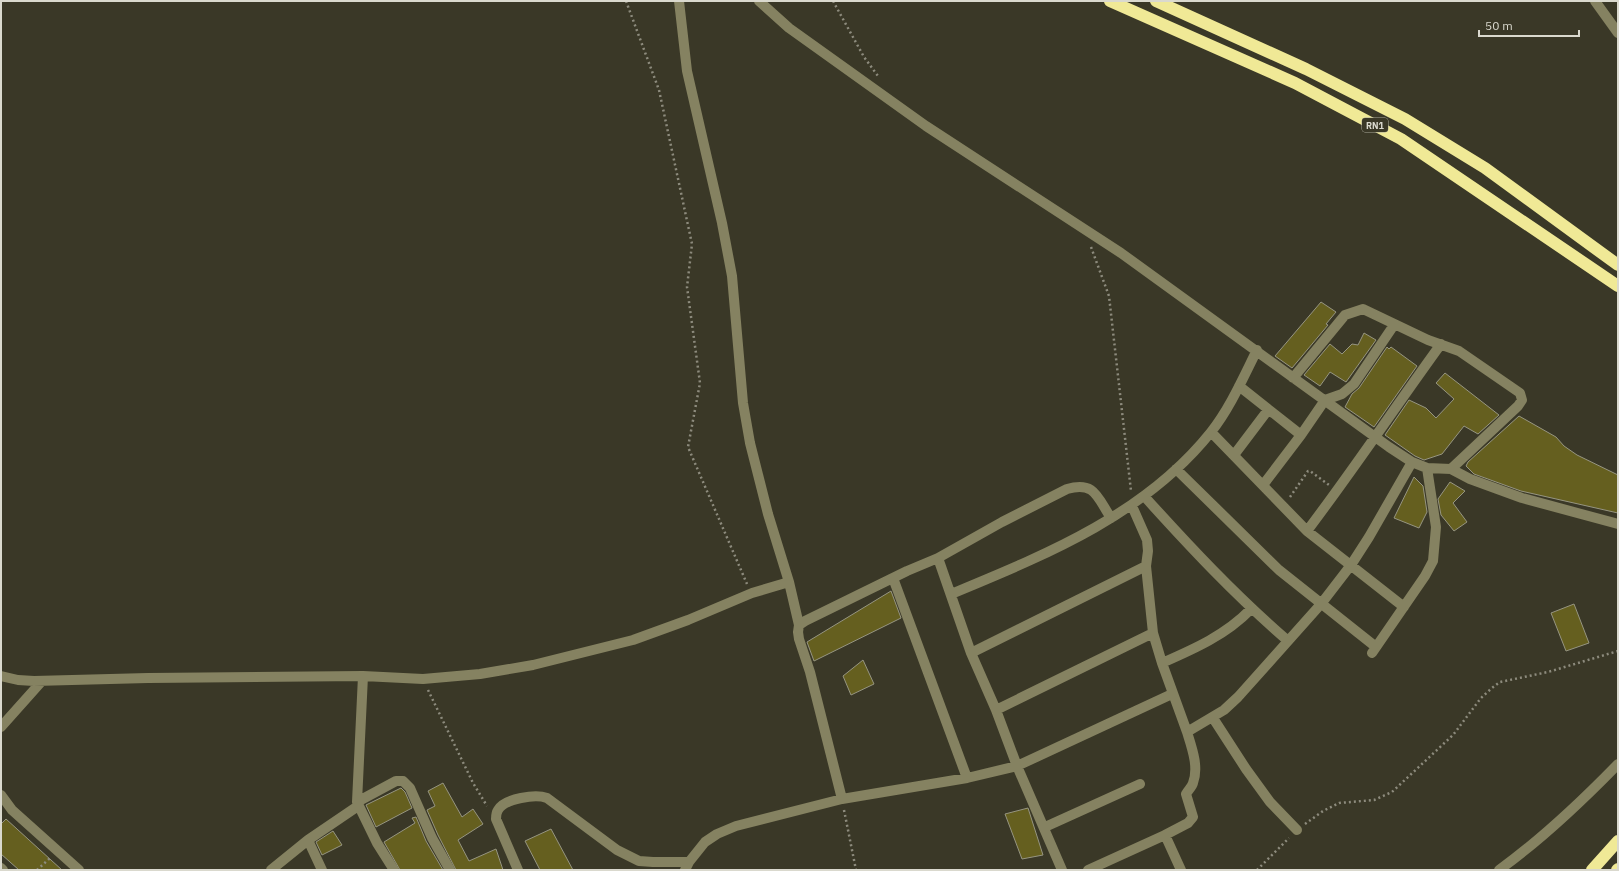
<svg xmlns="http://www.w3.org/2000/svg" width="1619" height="871" font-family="'IBM Plex Sans',sans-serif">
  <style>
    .building { fill: #655f1f; stroke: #969581 }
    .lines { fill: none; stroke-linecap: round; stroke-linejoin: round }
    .path { stroke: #8d8b7d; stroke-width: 2.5; stroke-dasharray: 2 3; stroke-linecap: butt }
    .minor { stroke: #858261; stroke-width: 10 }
    .highway { stroke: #f0e996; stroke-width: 12 }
    .labels { text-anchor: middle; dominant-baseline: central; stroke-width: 3; stroke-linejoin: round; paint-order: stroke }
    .shield { fill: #3a3827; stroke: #aaa99c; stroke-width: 1 }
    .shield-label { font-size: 9px; font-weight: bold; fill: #dad9ce }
  </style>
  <rect width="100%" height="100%" fill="#3a3827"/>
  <path class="building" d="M1321 302 1336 312 1326 324 1328 325 1292 368 1275 356Z
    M1364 333 1376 340 1346 382 1330 372 1320 386 1304 375 1330 344 1342 354 1352 344 1358 345Z
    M1387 347 1389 349 1391 347 1417 366 1374 427 1345 407 1352 394 1359 388Z
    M1445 373 1499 415 1478 434 1464 426 1442 454 1424 460 1415 456 1385 435 1409 400 1426 408 1436 418 1454 399 1436 383Z
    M1519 416 1556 437 1564 446 1577 455 1618 475V513L1521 491 1474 474 1466 466 1468 462Z
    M1414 477 1423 486 1427 512 1419 528 1394 518Z
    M1450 482 1465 491 1453 503 1467 522 1454 531 1441 515 1438 499Z
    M891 591 901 618 814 661 807 642Z
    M1574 604 1589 643 1566 651 1551 613Z
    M863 660 874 684 851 695 843 676Z
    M443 783 462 817 473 809 483 824 458 840 469 861 496 849 503 870H456L438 835 427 810 435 806 428 791Z
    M401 788 405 792 412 808 376 827 366 805Z
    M1028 808 1043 855 1022 859 1005 814Z
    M416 817 426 841 443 870H400L384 842 415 823 412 818Z
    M6 819 62 870H19L1 854V824Z
    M551 829 573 870H540L525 841Z
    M333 831 342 845 322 855 316 842Z"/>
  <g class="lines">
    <path class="path" d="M626 1 659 90 692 244 687 287 700 383 688 447 747 584
      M833 1 864 57 878 76
      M1091 247 1109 296 1131 491
      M1290 497 1308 471H1310L1329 485
      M428 690 473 783 487 806
      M844 810 856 870
      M1305 824 1323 811 1339 803 1374 800 1392 792 1453 735 1481 698 1492 688 1500 682 1548 672 1618 651
      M37 870 50 858
      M1257 870 1289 838"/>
    <path class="minor" d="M679 1 687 71 722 223 732 276 743 403 750 443 768 514 789 582 799 625
      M759 1 789 28 926 126 1121 253 1389 447 1412 462 1427 468 1451 469 1470 479 1522 498 1618 524
      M1595 1 1618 33
      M1293 378 1345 315 1363 309 1428 340 1459 351 1520 393 1522 400 1518 406 1451 469
      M1239 386 1301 435 1325 400 1342 394 1354 384 1394 325
      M1211 432 1307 531 1404 607
      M1234 455 1268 410
      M1176 469 1279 570 1376 647
      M1263 485 1301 435
      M1144 496C1190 547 1235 595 1287 640
      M1132 506 1147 540 1148 551 1146 566 1153 633 1162 663 1187 732 1224 710 1238 697 1321 604 1351 565 1369 537 1412 462
      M1111 518C1097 497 1095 481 1067 489L1002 522 938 558 971 653 1146 566
      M1307 531C1353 470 1396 406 1441 344
      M893 578 967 778
      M951 594C1045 555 1145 515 1211 432 1230 408 1243 378 1257 350
      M971 653 996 710 1153 633
      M1372 653 1425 576 1433 561 1436 527 1427 468
      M1162 663C1194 649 1226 635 1251 609
      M1 676 18 680 34 681 148 678 363 676
      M996 710 1017 766 1062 870
      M1213 718 1246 769 1270 802 1297 830
      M1 727 42 681
      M1 795 12 810 79 870
      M842 799 810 672 799 639 798 632 799 625 805 621 907 571 938 558
      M357 802 396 781H403L410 788 432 838 450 870
      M1045 827 1140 784
      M1 868 3 870
      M271 870 308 840
      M322 870 308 840 358 806
      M394 870 377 843 357 802 363 676 423 679 480 674 533 665 633 640 688 620 752 593 789 582
      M518 870 496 819C496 817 496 813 498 810 505 798 536 794 547 798L617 850 639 861 653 862H689
      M685 870 689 862 705 842 717 834 736 826 842 799 967 778 1017 766 1172 694
      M1088 870 1165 835
      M1181 870 1165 835 1188 823 1193 817 1186 794C1188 790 1192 787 1193 783 1199 767 1192 748 1187 732
      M1499 870C1542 839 1581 802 1618 764"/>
    <path class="highway" d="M1110 1 1295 83 1401 139 1618 286
      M1156 1 1306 69 1405 119 1485 168 1618 265
      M1592 870 1618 841
      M1617 870 1618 869"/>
  </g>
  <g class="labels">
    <rect class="shield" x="1362" y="118" width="26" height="14" rx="3"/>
    <g class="shield-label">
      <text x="1375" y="125">RN1</text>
    </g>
  </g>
  <rect width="1619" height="871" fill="none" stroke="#dad9ce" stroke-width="4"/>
  <path d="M1479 30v6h100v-6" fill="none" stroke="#dad9ce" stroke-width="2"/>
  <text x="1485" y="30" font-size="12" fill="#dad9ce" stroke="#3a3827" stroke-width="3" paint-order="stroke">50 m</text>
</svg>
